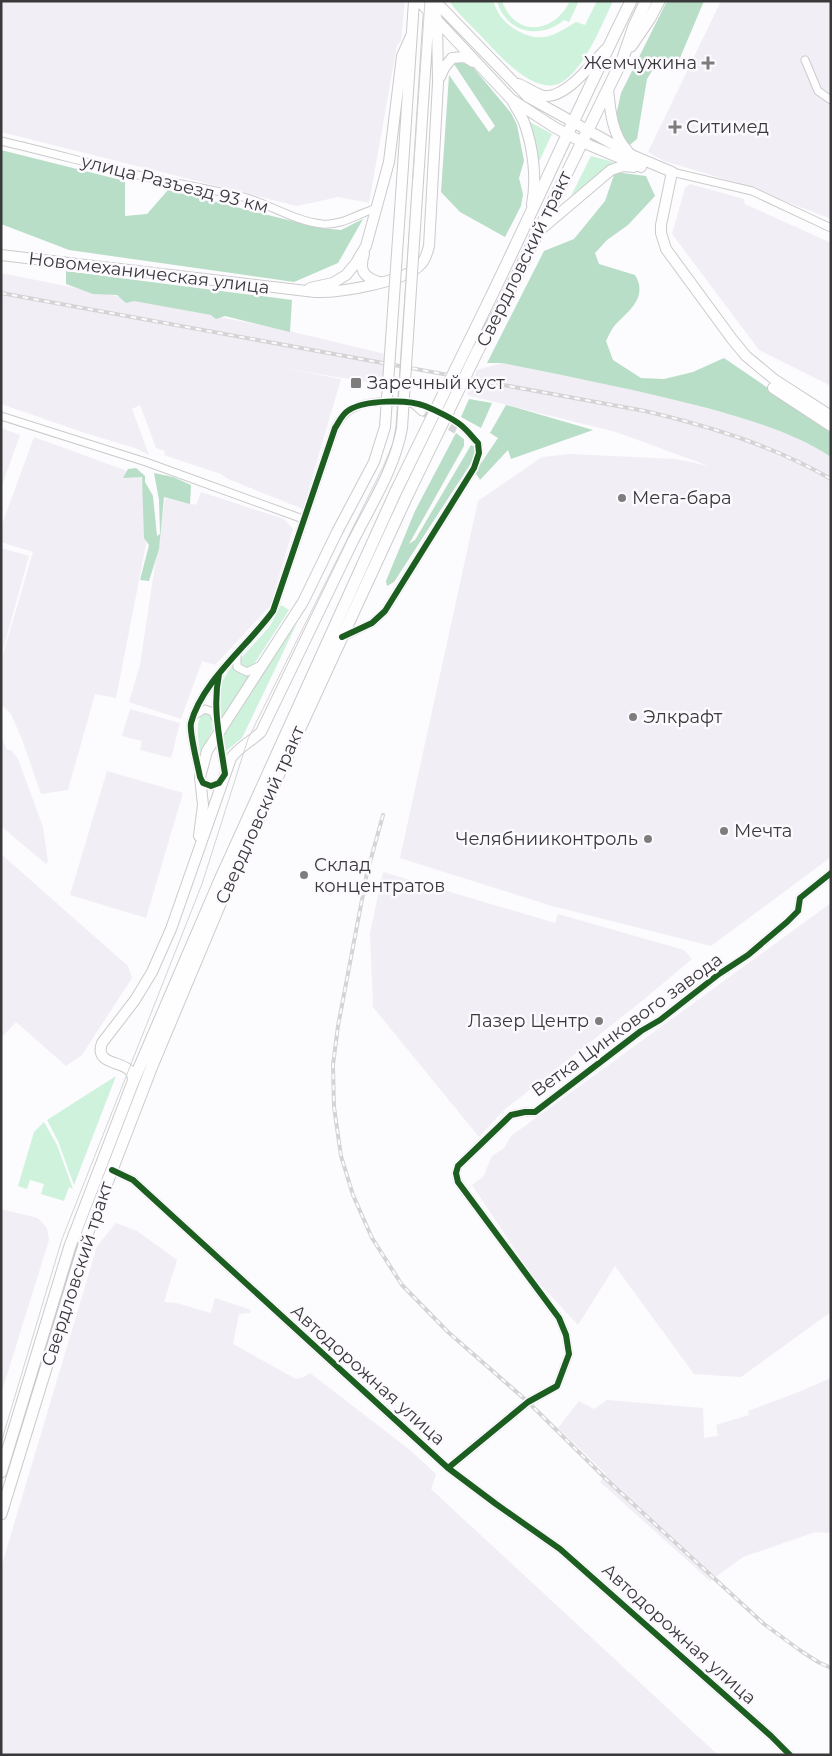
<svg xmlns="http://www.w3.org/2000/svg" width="832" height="1756" font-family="Montserrat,sans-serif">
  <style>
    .built { fill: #f1eef5 }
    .green { fill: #cef2db }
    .forest { fill: #b8dec7 }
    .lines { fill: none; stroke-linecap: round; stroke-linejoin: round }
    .minor-tunnel { stroke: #d5d4d6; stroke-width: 7; stroke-dasharray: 7 3.5; stroke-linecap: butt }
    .minor-casing { stroke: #cbcacc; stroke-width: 9 }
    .secondary-casing { stroke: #cbcacc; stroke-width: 12 }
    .primary-casing { stroke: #cbcacc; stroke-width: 13 }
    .minor { stroke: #fffeff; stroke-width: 7 }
    .secondary { stroke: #fffeff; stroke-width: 10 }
    .primary { stroke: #fffeff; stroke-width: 11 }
    .tram { stroke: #d5d4d5; stroke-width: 1 }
    .rail-casing { stroke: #d5d4d5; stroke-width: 4 }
    .rail { stroke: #fcfafe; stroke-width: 2; stroke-dasharray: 5.5; stroke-linecap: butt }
    .secondary-bridge-casing { stroke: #cbcacc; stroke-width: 12; stroke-linecap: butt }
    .primary-bridge-casing { stroke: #cbcacc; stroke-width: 13; stroke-linecap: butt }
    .secondary-bridge { stroke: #fffeff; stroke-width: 10 }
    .primary-bridge { stroke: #fffeff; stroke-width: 11 }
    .cycleway-casing { stroke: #fcfafe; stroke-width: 9 }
    .cycleway { stroke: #1b5e20; stroke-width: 6 }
    .poi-dot { fill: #7e7d7e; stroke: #fcfafe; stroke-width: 2 }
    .labels { text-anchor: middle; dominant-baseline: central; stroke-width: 5; stroke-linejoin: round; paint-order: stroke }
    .poi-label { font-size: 18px; fill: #3a393a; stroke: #fcfafe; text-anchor: start }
    .street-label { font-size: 18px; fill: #3a393a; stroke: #fcfafe }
  </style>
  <rect width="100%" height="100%" fill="#fcfbfd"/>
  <path class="built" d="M1 1H405L401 41 397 45 369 203 338 197 297 206 1 132Z
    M721 1H831V219L741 184 664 161 648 152Z
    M690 184 744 199 745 204 831 243V386L759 350 672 234 685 188Z
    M1 273 285 330 385 354V385L277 367 341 379 303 509 228 479 221 474 164 455 165 451 156 448 140 405 132 409 149 455 135 448 85 433 1 404Z
    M502 363 651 393 761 423 811 444 831 457V857L711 946 552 906 400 858 478 501 542 457 570 454 676 459 709 466 616 432 467 395 477 370Z
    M1 428 20 435 1 488Z
    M34 437 141 476 148 534 116 698 95 694 68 790 41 794 22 739 11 714 1 704V661L33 552 1 542V527Z
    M201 492 284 519 293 529 270 606 215 665 202 661 181 719 129 702 140 665 165 498 196 505Z
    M1 548 29 556 1 657Z
    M130 709 180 723 171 758 140 750 142 741 122 736Z
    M1 736 7 750H11L18 759 43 827 48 862 46 864 1 826Z
    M107 771 183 793 146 918 70 895Z
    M1 854 128 966 132 978 82 1055 66 1066 16 1022 1 1038Z
    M383 872 555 923 558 914 684 950 692 959 642 1001 503 1111 479 1137 373 1007 370 933Z
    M831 903V1312L741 1377 694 1374 615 1266 578 1325 534 1278 472 1185 483 1177 492 1156 504 1148 511 1136Z
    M1 1209 38 1218 47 1228 49 1240 1 1394Z
    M116 1223 137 1231 177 1260 164 1302 176 1303 211 1313 215 1298 251 1310 250 1313 239 1314 233 1344 296 1379 304 1377 310 1373 410 1450 436 1474 431 1489 718 1755H1V1568L97 1246Z
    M831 1378V1533L815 1532 743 1557 710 1581 600 1482 606 1474 558 1428 579 1401 594 1409 607 1400 703 1408 704 1438 718 1436 716 1425 749 1415 748 1411 801 1391Z"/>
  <path class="green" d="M449 1H493C498 15 505 24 518 31 542 44 555 35 576 22L585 25 597 1H613C602 24 586 65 565 80 538 101 500 56 483 38 472 26 459 15 449 1Z
    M497 1H502C515 38 554 34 570 1H579L569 22 564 20C540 40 506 33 497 1Z
    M528 121 552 134 537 166Z
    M591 156 613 162 571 196Z
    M281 605 289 610 254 664 248 668 243 666 240 662 241 658 270 626Z
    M297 623 242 738 226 751 223 732Z
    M233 665 242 675H250L221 719C217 697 218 683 233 665Z
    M205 711 211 714 213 729 200 753C199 739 193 722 205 711Z
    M116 1076 74 1185 58 1141 47 1120Z
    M44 1122 57 1145 73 1189 69 1187 64 1201 41 1194 44 1184 30 1180 27 1189 18 1186 34 1132Z"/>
  <path class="forest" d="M667 1H704L677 65 660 58 647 79 637 139 627 147 616 116 621 93Z
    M460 62 472 66 511 113 517 125 524 161 519 178 523 194 521 206 505 237 460 212 441 192 449 75 489 132 495 126 454 64Z
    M1 150 125 181V216L147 214 168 190 320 228 341 230 363 219 338 263 294 282 69 250 1 224Z
    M615 172 646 176 655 196 628 225 607 240 595 253 599 264 635 275C648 296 630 310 616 324 612 328 609 335 606 341L613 360 641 378 664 379 693 372 724 358 831 431V457C793 432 750 420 707 408 639 390 571 377 502 363H487L544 251 574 239 605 201Z
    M66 271 292 300 290 332 225 316 216 319 211 315 134 301 126 303 117 295 93 294 66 284Z
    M469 399 492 403 481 428 461 417Z
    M506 405 514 407 593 430 511 459 508 450 480 480 475 472 498 438 490 433Z
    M456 433 464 439V446L409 544 415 540 471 445 476 447 473 460 394 582 387 586 386 581 415 511Z
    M136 468 145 476V482L153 496 157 536 160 534 159 500 154 473 173 477 191 485 190 504 164 497 159 549 149 581 140 580 149 545 144 538 142 477 123 478 128 469Z"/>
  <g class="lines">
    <path class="minor-tunnel" d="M424 406 462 426
      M422 412 459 432"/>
    <g class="minor-casing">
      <path id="minor" d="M805 60 818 91 831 100
        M1 141C48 152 95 165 142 176 176 183 210 189 243 197 270 204 294 221 322 224 342 226 359 213 377 208
        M672 172 752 191 831 228
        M412 403 422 412
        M1 416 146 462 303 519
        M343 637 372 623 385 611 474 468 479 453 478 443 462 426
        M237 653V667L247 672 261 665
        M219 674C212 709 220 739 225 774L219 783 211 786 203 783 200 777C198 766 189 732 191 723 202 681 248 646 273 611L335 428C339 421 343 414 350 410 368 398 404 401 424 406
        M195 715 205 709 213 712 215 717
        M112 1170 133 1180 448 1468 496 1504 560 1549 771 1736 790 1755
        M448 1468 528 1402 557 1386 569 1354 566 1335 559 1318 458 1182 456 1173 458 1166 511 1115 525 1112H535L641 1031 660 1020 719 974 748 955 787 922 798 911 800 898 831 873"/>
    </g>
    <g class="secondary-casing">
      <path id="secondary" d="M419 1 511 99 554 127 582 142 641 167
        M435 1 528 97 634 156 672 172 661 225V233L666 249 732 339 746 356 775 380 831 416
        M440 77 444 68 452 58 465 57 473 62
        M519 84C527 88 536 94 544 96 566 99 592 63 606 49
        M608 89C610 109 612 135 627 150
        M512 100C516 108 522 116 525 125 533 148 537 179 532 204
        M402 181 414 1
        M418 181 429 10
        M539 231 611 170 623 166 634 167
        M364 254C359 270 363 277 379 282
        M1 255 315 292C339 293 406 282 421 264 426 259 427 253 429 246L438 83 437 20 432 1
        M310 288 333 283 346 275 356 263 366 246 389 162 402 56 411 36
        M773 388 831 426
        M199 836 203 805 200 777 207 751 303 602 337 532
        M133 1082C133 1078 133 1074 130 1071 123 1061 94 1065 102 1043L135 1000 152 972 171 929 231 758C239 747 252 741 261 732L353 541"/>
    </g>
    <g class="primary-casing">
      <path id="primary" d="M631 46 650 18 659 1
        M489 301C537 202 582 100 631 1
        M502 306 623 58 634 26 646 1
        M1 1472 70 1246 133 1082 219 882 396 491
        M1 1514 88 1232 152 1066 230 880 407 496"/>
    </g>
    <use href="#minor" class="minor"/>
    <use href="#secondary" class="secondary"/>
    <use href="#primary" class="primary"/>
    <path class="tram" d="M1 1443 62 1239 202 884 248 739 384 465 393 443 396 426 425 1"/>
    <g class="rail-casing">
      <path id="rail" d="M1 293 645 411C712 427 771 445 831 479
        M383 815 367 873 338 1026 333 1065 334 1107 341 1156 353 1195 372 1238 402 1285 448 1332 528 1402 607 1480 764 1624 801 1651 818 1662 831 1668"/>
    </g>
    <use href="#rail" class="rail"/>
    <g class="secondary-bridge-casing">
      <path id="secondary-bridge" d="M337 532 374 462 385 427 402 181
        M353 541C371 505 395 468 402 428L418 181"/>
    </g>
    <g class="primary-bridge-casing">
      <path id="primary-bridge" d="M396 491 489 301
        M407 496 477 352 502 306"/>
    </g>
    <use href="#secondary-bridge" class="secondary-bridge"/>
    <use href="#primary-bridge" class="primary-bridge"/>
    <g class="cycleway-casing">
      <path id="cycleway" d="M219 674C212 709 220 739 225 774L219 783 211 786 203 783 200 777C198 766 189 732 191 723 202 681 248 646 273 611L335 428C339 422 342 414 349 410 365 400 408 399 425 406 435 410 454 419 462 426 468 431 473 438 478 443L479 453 474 468 385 611 372 623 342 637
        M112 1170 133 1180 448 1468 496 1504 560 1549 771 1736 790 1755
        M448 1468 528 1402 557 1386 569 1354 566 1335 559 1318 458 1182 456 1173 458 1166 511 1115 525 1112H535L641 1031 660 1020 719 974 748 955 787 922 798 911 800 898 831 873"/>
    </g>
    <use href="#cycleway" class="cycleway"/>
  </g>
  <g class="poi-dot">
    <path d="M705.5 55.5h5v5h5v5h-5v5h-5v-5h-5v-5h5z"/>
    <path d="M672.5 119.5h5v5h5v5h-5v5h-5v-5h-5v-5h5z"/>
    <rect x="350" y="377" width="12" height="12" rx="2.5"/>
    <circle cx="622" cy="498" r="5"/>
    <circle cx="633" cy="717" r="5"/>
    <circle cx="724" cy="831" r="5"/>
    <circle cx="648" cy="839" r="5"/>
    <circle cx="304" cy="875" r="5"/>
    <circle cx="599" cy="1021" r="5"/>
  </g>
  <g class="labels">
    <g class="poi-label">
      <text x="697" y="63" text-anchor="end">Жемчужина</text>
      <text x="686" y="127">Ситимед</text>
      <text x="367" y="383">Заречный куст</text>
      <text x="632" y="498">Мега-бара</text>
      <text x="643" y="717">Элкрафт</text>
      <text x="734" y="831">Мечта</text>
      <text x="638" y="839" text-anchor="end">Челябнииконтроль</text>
      <text x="314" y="865">Склад<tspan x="314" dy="21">концентратов</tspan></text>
      <text x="589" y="1021" text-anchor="end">Лазер Центр</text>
    </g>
    <g class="street-label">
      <text transform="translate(175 184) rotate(14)">улица Разъезд 93 км</text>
      <text transform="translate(524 259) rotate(-64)">Свердловский тракт</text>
      <text transform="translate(149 273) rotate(7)">Новомеханическая улица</text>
      <text transform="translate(260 815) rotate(-66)">Свердловский тракт</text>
      <text transform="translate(627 1025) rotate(-36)">Ветка Цинкового завода</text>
      <text transform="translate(77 1274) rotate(-72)">Свердловский тракт</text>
      <text transform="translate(368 1375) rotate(42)">Автодорожная улица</text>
      <text transform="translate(679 1634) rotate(42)">Автодорожная улица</text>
    </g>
  </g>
  <rect width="832" height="1756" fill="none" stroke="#3a393a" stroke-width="5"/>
</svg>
